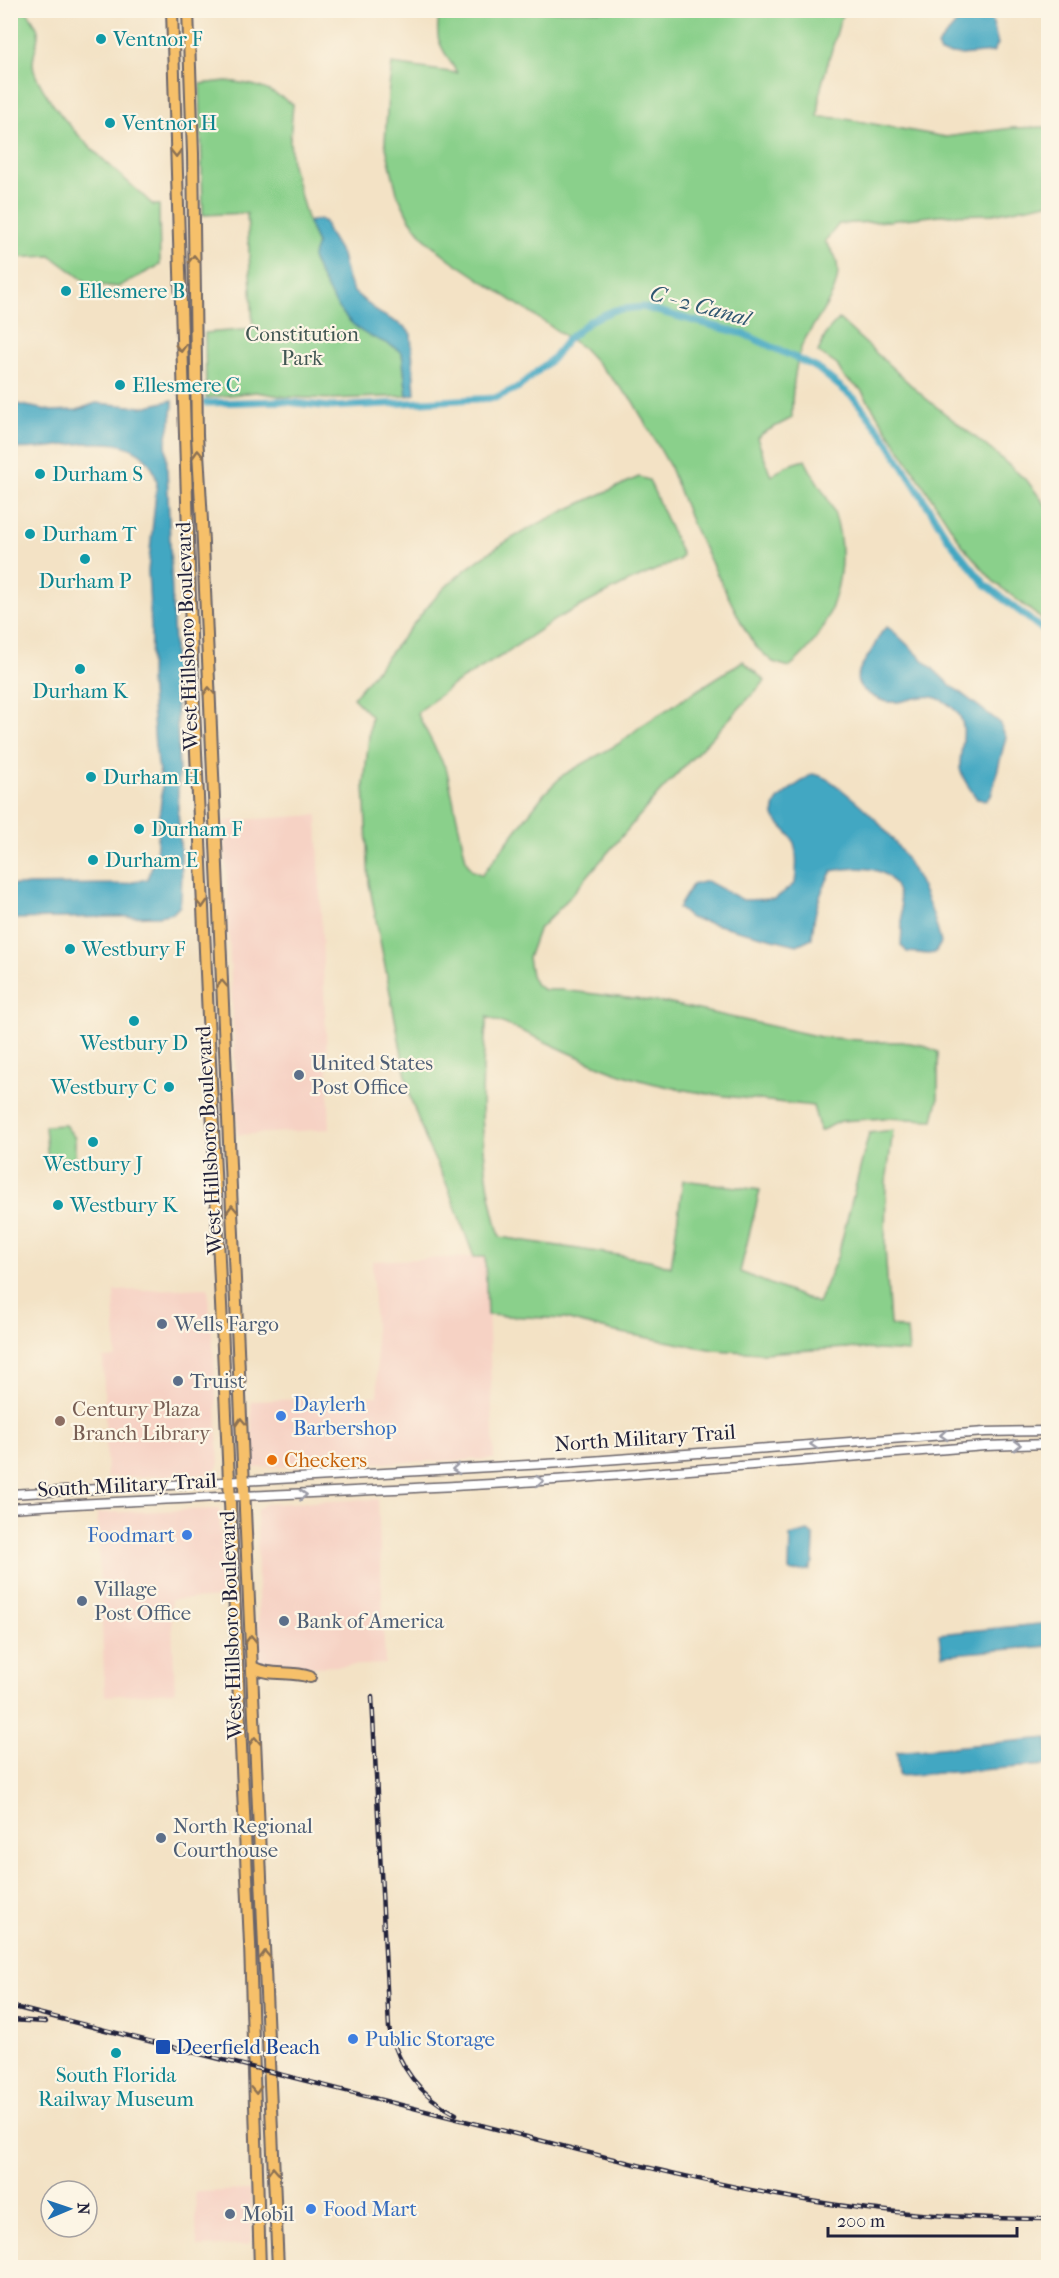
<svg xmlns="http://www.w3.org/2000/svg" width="1059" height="2278" font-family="'IM FELL French Canon',serif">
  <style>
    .built { fill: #f6d2c4 }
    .green { fill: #8ad08b; stroke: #567963; stroke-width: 1.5 }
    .water { fill: #42a7c2; stroke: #32647e; stroke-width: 1.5 }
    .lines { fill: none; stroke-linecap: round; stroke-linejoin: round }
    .canal { stroke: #42a7c2; stroke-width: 7 }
    .minor-casing { stroke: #6b656b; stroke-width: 11 }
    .major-casing { stroke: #6b656b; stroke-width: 14 }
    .minor { stroke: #fff; stroke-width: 8 }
    .major { stroke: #f6c06b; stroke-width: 10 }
    .rail-casing { stroke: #22223b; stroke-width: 4.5 }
    .rail { stroke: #fcf5e5; stroke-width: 2; stroke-dasharray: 7; stroke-linecap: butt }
    .oneway { stroke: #8c7153 }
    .oneway2 { stroke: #9c9ca7 }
    .culture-dot { fill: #0f9aa8; stroke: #fcf5e5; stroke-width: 2 }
    .service-dot { fill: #5c6f8a; stroke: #fcf5e5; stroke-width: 2 }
    .shop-dot { fill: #3f7fe0; stroke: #fcf5e5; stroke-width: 2 }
    .education-dot { fill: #8d6e63; stroke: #fcf5e5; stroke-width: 2 }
    .food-dot { fill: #e8710a; stroke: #fcf5e5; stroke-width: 2 }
    .transit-dot { fill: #1a4fb4; stroke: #fcf5e5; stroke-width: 2 }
    .labels { text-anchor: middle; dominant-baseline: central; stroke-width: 4.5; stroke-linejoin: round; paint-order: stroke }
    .culture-label { font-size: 21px; fill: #0d838f; stroke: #fcf5e5; text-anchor: start }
    .park-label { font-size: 21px; fill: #415653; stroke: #fcf5e5 }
    .street-label { font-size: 21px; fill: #22223b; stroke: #fcf5e5 }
    .service-label { font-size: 21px; fill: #4e5e75; stroke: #fcf5e5; text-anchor: start }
    .shop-label { font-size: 21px; fill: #366cbe; stroke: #fcf5e5; text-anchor: start }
    .education-label { font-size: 21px; fill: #785e54; stroke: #fcf5e5; text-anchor: start }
    .food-label { font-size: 21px; fill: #c56008; stroke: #fcf5e5; text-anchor: start }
    .transit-label { font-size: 21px; fill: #164399; stroke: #fcf5e5; text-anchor: start }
    .water-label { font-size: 22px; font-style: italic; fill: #2f5771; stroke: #fcf5e5 }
  </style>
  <rect width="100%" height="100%" fill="#fcf5e5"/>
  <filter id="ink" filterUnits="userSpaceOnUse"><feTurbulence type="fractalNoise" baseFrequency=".0167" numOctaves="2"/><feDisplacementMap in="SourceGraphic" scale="12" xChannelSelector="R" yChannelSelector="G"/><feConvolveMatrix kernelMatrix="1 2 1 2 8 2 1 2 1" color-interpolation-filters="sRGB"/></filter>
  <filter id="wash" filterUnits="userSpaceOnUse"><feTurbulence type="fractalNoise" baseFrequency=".008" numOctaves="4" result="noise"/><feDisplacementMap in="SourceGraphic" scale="24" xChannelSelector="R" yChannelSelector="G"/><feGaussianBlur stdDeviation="1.35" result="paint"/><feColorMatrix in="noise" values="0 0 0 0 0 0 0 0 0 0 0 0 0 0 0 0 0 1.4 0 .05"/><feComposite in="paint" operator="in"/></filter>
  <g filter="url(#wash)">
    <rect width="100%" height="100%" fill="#f3e2c5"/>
    <path class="built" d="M317 815 330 1129 238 1135 224 821Z
      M486 1256 494 1459 253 1468 251 1401 378 1396 372 1261Z
      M208 1288 214 1357 219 1465 212 1474 107 1478 103 1358 116 1357 114 1291Z
      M378 1499 385 1664 268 1669 259 1663 257 1510 265 1504Z
      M219 1509 224 1597 171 1600 175 1692 105 1696 97 1513Z
      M250 2190 252 2240 247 2245 197 2247 195 2192Z"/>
    <path class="green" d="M10 11H27C30 16 37 25 38 31 39 46 28 61 36 76 61 128 112 166 153 205H159L160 265 118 287 89 284 51 256 11 258Z
      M440 11H843L821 87 818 117 840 118 946 137 1012 128 1048 127V203L993 214 940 215 888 221 839 224 825 241C828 246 832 251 835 256 848 288 814 319 802 345 795 364 791 398 792 418L765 432 757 438 771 476 786 466 805 460C813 478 827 494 834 512 852 566 834 632 789 667L773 662 755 646 743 626 693 526 669 465 632 400 583 348 451 260 427 241 409 218 397 193 385 143 388 94 392 64 457 73C442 46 433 44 440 11Z
      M226 81C256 84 267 88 293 104L290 140 292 165 308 222 317 244 323 282 344 314 361 331 393 345 402 353 407 396 331 399 287 397 256 392 206 398 205 333 253 329 247 213 203 215 200 84Z
      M839 319 924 397 995 453 1028 482 1048 508V624L993 581 963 546 861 390 844 377 837 365 818 352 827 332Z
      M639 477 649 480 682 555 679 560 626 583 556 619 501 656 454 684 417 713 447 771 466 860 471 870 482 875 544 794 563 775 620 743 641 726 743 661 765 681 659 793 561 907 538 930 528 958 531 975 536 985 544 990H562L667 1003 821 1037 883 1042H903L922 1045 938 1052V1100L933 1120 885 1118 841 1121 820 1131 813 1106C749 1098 680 1095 618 1073 573 1057 532 1033 487 1017 479 1091 479 1165 500 1237L650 1260 671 1267 683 1180 760 1190 740 1272 818 1303 838 1255 869 1133 893 1130 886 1183 885 1246 890 1325 907 1330 909 1352 847 1348 763 1353 714 1350 611 1331 565 1319 487 1315 485 1257H474L447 1185 428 1146 410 1097 369 883 364 785 371 716 353 698C373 674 392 651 411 627 424 611 436 595 451 582 506 533 573 507 639 477Z
      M65 1125 75 1138V1160L48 1162 45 1126Z"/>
    <path class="water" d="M967 11H990L998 44 993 52 961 55 940 53 937 46Z
      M320 219 325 222 328 232 342 255 348 280 354 292 379 313 405 327 411 334 415 394 407 396 402 353C390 342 374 340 361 331 338 315 323 283 312 258L317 244 308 222Z
      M173 400C174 415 168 427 166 442L179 773C174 817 186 862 180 906L173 913 159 916 11 919V885L124 884 147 879 156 855 162 788 155 746 150 680 151 628 148 571 157 482C143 417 57 454 11 448V403L52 411 77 410 96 403 143 407Z
      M887 627 893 631 949 684 999 722 1006 737 991 796 986 800 977 799C972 791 960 777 960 767 959 749 971 726 955 710 923 678 906 715 874 697 845 681 860 670 872 650 877 642 879 632 887 627Z
      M812 774C828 776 838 787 851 797 898 835 927 884 941 943L935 953 928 954 907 952 901 945C905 886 897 859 832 871 819 893 814 913 812 938L797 945 690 918 678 908 692 885 707 881 743 900 775 899 795 883C797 869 798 854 793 840 787 827 764 820 778 800 784 792 803 781 812 774Z
      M808 1531 813 1535 814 1539 813 1562 809 1570 792 1572 789 1570 790 1536Z
      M1048 1623V1646L942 1655 939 1634Z
      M1048 1738V1765L899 1776 897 1752Z"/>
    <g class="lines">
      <path class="canal" d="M206 403 279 401 331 407 495 398 519 387 552 359 568 339 591 320 615 310 642 307 744 334 817 368 855 399 884 436 949 540 985 584 1048 634"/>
    </g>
  </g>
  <g filter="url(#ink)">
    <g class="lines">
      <g class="minor-casing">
        <path id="minor" d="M10 1494 563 1463 985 1432 1048 1431
          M10 1508C171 1498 331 1493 491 1484 656 1474 821 1459 985 1446L1048 1444"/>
      </g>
      <g class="major-casing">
        <path id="major" d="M172 10 192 664 250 1944 260 2268
          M188 10 193 154 197 435 202 521 278 2268
          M252 1667C271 1677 290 1670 310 1677"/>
      </g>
      <use href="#minor" class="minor"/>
      <use href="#major" class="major"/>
      <g class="rail-casing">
        <path id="rail" d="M372 1697 389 2028C399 2067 419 2095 456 2114
          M10 2006C168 2045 324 2086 481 2125 578 2150 674 2176 772 2194 863 2212 956 2219 1048 2219
          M10 2020 46 2022"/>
      </g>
      <use href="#rail" class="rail"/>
    </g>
    <defs><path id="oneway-chevron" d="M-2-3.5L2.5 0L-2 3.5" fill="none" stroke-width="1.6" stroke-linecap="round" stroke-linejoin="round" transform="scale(1.5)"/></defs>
    <g class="oneway">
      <use href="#oneway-chevron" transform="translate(176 153) rotate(89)"/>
      <use href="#oneway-chevron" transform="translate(194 259) rotate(-91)"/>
      <use href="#oneway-chevron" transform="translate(181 348) rotate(88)"/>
      <use href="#oneway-chevron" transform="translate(198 454) rotate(-93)"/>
      <use href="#oneway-chevron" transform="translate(209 691) rotate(-92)"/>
      <use href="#oneway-chevron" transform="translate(202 904) rotate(87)"/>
      <use href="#oneway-chevron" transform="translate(222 984) rotate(-93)"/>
      <use href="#oneway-chevron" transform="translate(232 1209) rotate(-92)"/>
      <use href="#oneway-chevron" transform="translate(241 1422) rotate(-93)"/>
      <use href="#oneway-chevron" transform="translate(251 1639) rotate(-92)"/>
      <use href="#oneway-chevron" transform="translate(255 1741) rotate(-92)"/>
      <use href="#oneway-chevron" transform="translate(265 1955) rotate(-92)"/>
      <use href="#oneway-chevron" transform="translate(256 2090) rotate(88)"/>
      <use href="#oneway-chevron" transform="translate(273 2171) rotate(-93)"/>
    </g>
    <g class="oneway2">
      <use href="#oneway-chevron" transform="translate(944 1435) rotate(176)"/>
      <use href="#oneway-chevron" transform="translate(814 1444) rotate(176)"/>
      <use href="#oneway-chevron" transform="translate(1017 1445) rotate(-2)"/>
      <use href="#oneway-chevron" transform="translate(456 1469) rotate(177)"/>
      <use href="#oneway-chevron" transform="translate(540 1481) rotate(-4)"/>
      <use href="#oneway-chevron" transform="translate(303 1495) rotate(-3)"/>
    </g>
  </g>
  <g class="culture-dot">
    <circle cx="101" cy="39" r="6"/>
    <circle cx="110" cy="123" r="6"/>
    <circle cx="66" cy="291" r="6"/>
    <circle cx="120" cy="385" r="6"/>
    <circle cx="40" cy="474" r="6"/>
    <circle cx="30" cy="534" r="6"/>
    <circle cx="85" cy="559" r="6"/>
    <circle cx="80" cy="669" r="6"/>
    <circle cx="91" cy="777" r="6"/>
    <circle cx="139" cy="829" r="6"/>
    <circle cx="93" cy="860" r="6"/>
    <circle cx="70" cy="949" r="6"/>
    <circle cx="134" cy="1021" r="6"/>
    <circle cx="169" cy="1087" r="6"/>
    <circle cx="93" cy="1142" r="6"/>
    <circle cx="58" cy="1205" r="6"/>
    <circle cx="116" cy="2053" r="6"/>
  </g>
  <g class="service-dot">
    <circle cx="299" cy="1075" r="6"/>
    <circle cx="162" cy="1324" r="6"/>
    <circle cx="178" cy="1381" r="6"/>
    <circle cx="82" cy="1601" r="6"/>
    <circle cx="284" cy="1621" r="6"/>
    <circle cx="161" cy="1838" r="6"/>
    <circle cx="230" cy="2214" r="6"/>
  </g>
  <g class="shop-dot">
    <circle cx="281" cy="1416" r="6"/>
    <circle cx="187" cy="1535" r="6"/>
    <circle cx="353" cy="2039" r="6"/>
    <circle cx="311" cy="2209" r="6"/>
  </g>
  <circle class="education-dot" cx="60" cy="1421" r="6"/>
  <circle class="food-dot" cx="272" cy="1460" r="6"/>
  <rect class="transit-dot" x="155" y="2039" width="16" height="16" rx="3"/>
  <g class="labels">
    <g class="culture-label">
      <text x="113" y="39">Ventnor F</text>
      <text x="122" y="123">Ventnor H</text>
      <text x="78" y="291">Ellesmere B</text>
      <text x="132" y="385">Ellesmere C</text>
      <text x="52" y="474">Durham S</text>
      <text x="42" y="534">Durham T</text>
      <text x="85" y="581" text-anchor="middle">Durham P</text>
      <text x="80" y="691" text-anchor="middle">Durham K</text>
      <text x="103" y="777">Durham H</text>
      <text x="151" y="829">Durham F</text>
      <text x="105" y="860">Durham E</text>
      <text x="82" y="949">Westbury F</text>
      <text x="134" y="1043" text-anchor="middle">Westbury D</text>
      <text x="157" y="1087" text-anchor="end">Westbury C</text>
      <text x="93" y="1164" text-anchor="middle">Westbury J</text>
      <text x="70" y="1205">Westbury K</text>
      <text x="116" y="2075" text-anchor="middle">South Florida<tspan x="116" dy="24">Railway Museum</tspan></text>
    </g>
    <g class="park-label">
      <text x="302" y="334">Constitution<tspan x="302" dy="24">Park</tspan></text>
    </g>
    <g class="street-label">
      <text transform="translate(187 636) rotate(-92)">West Hillsboro Boulevard</text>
      <text transform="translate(209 1140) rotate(-93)">West Hillsboro Boulevard</text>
      <text transform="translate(645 1438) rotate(-4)">North Military Trail</text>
      <text transform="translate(127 1485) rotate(-3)">South Military Trail</text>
      <text transform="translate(231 1625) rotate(-92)">West Hillsboro Boulevard</text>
    </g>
    <g class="service-label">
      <text x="311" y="1063">United States<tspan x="311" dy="24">Post Office</tspan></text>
      <text x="174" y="1324">Wells Fargo</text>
      <text x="190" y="1381">Truist</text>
      <text x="94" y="1589">Village<tspan x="94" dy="24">Post Office</tspan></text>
      <text x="296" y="1621">Bank of America</text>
      <text x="173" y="1826">North Regional<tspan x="173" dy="24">Courthouse</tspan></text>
      <text x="242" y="2214">Mobil</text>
    </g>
    <g class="shop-label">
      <text x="293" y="1404">Daylerh<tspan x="293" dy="24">Barbershop</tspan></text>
      <text x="175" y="1535" text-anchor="end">Foodmart</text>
      <text x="365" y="2039">Public Storage</text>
      <text x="323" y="2209">Food Mart</text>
    </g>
    <g class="education-label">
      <text x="72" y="1409">Century Plaza<tspan x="72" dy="24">Branch Library</tspan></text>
    </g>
    <g class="food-label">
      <text x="284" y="1460">Checkers</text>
    </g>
    <g class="transit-label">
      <text x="176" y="2047">Deerfield Beach</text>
    </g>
    <g class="water-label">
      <text transform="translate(700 306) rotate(15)">C - 2 Canal</text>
    </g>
  </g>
  <rect width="1059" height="2278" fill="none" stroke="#fcf5e5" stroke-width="36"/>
  <g transform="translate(69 2209) rotate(88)"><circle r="28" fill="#fcf5e5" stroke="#a5a1a1" stroke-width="1.5"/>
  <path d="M0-4.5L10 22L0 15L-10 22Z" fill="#1f6fb2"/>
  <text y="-9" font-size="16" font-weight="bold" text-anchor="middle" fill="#22223b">N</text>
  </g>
  <path d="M828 2227v9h189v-9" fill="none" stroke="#22223b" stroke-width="3"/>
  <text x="837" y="2227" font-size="18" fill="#22223b" stroke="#fcf5e5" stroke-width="4.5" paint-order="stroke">200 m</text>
</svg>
